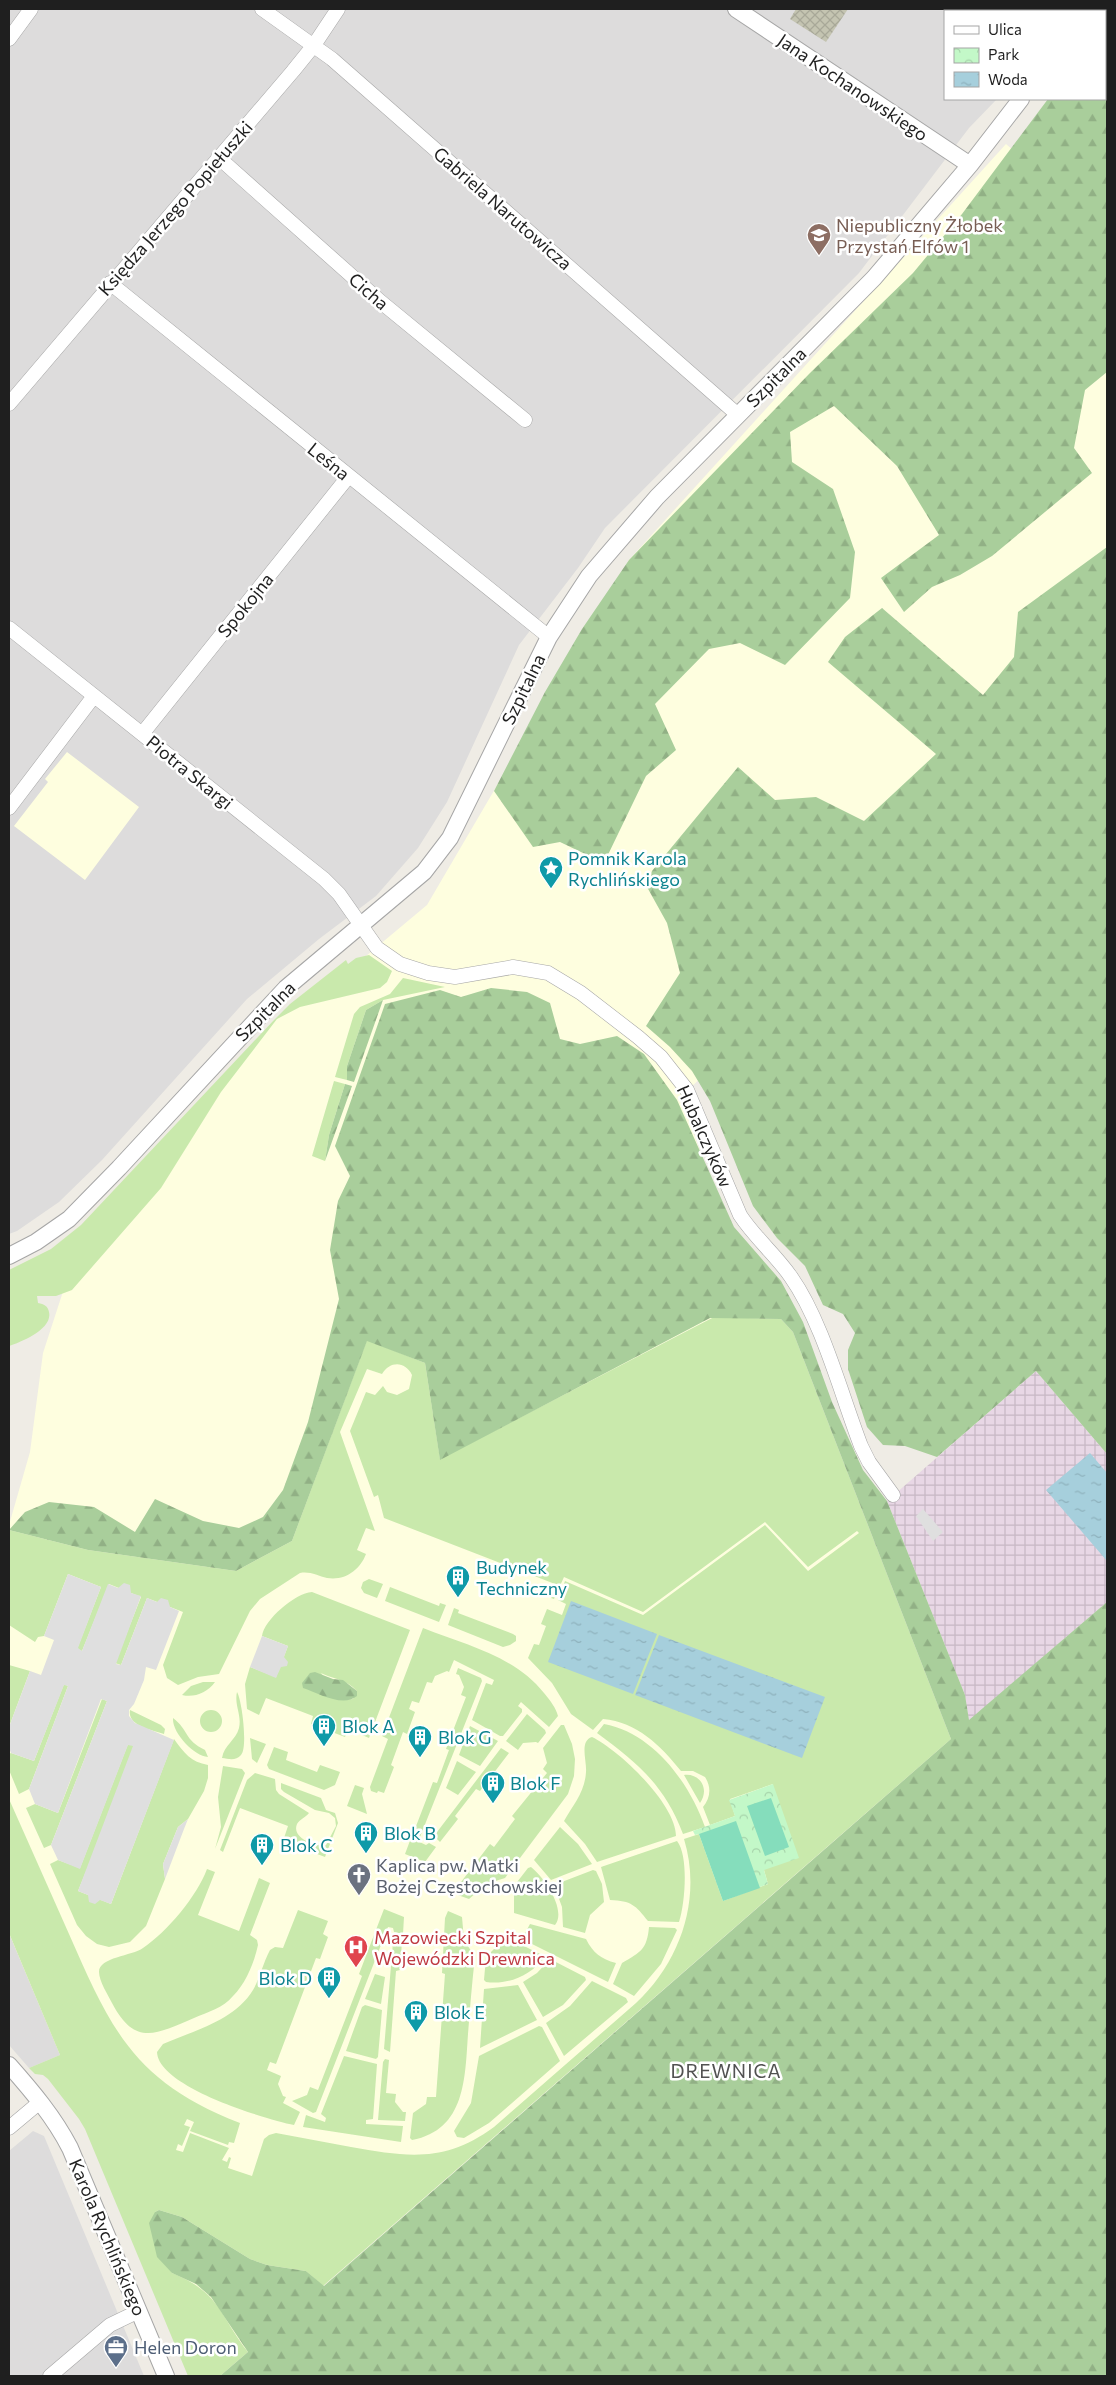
<svg xmlns="http://www.w3.org/2000/svg" width="1116" height="2385" font-family="Commissioner,sans-serif">
  <style>
    .residential { fill: #dddcdc }
    .industrial { fill: url(#industrial-grid) }
    .education { fill: #fefedf }
    .construction { fill: url(#construction-cross-hatch) }
    .grass { fill: #c9e9ac; fill-rule: evenodd }
    .forest { fill: url(#forest-firs) }
    .park { fill: url(#park-crowns) }
    .pitch { fill: #85ddbc }
    .parking { fill: #dfdfdf }
    .water { fill: url(#water-ripples) }
    .lines { fill: none; stroke-linecap: round; stroke-linejoin: round }
    .minor-casing { stroke: #a6a6a6; stroke-width: 15 }
    .tertiary-casing { stroke: #a6a6a6; stroke-width: 18 }
    .minor { stroke: #fff; stroke-width: 14 }
    .tertiary { stroke: #fff; stroke-width: 16 }
    .labels { text-anchor: middle; dominant-baseline: central; stroke-width: 5; stroke-linejoin: round; paint-order: stroke }
    .street-label { font-size: 18px; fill: #1f1f1f; stroke: #fff }
    .education-label { font-size: 18px; fill: #785e54; stroke: #fff; text-anchor: start }
    .culture-label { font-size: 18px; fill: #0d838f; stroke: #fff; text-anchor: start }
    .worship-label { font-size: 18px; fill: #5b616d; stroke: #fff; text-anchor: start }
    .health-label { font-size: 18px; fill: #be3a42; stroke: #fff; text-anchor: start }
    .service-label { font-size: 18px; fill: #4e5e75; stroke: #fff; text-anchor: start }
    .neighbourhood-label { font-size: 19px; letter-spacing: 1px; fill: #525252; stroke: #fff }
  </style>
  <defs>
    <pattern id="industrial-grid" width="8" height="8" patternUnits="userSpaceOnUse" patternTransform="scale(1.25)"><rect width="8" height="8" fill="#e8d7e5"/><path d="M0 4h8M4 0v8" fill="none" stroke="#c7b8c4"/></pattern>
    <pattern id="construction-cross-hatch" width="8" height="8" patternUnits="userSpaceOnUse" patternTransform="scale(1.25)"><rect width="8" height="8" fill="#c4c4b1"/><path d="M0 0l8 8M0 8l8-8" fill="none" stroke="#a8a898"/></pattern>
    <pattern id="forest-firs" width="22" height="20" patternUnits="userSpaceOnUse" patternTransform="scale(1.25)"><rect width="22" height="20" fill="#a9ce9b"/><path d="M5 1l3.5 6h-7zM16 11l3.5 6h-7z" fill="#91b085"/></pattern>
    <pattern id="park-crowns" width="20" height="18" patternUnits="userSpaceOnUse" patternTransform="scale(1.25)"><rect width="20" height="18" fill="#c3f8c8"/><path d="M2 6a3 3 0 1 1 6 0M12 15a3 3 0 1 1 6 0" fill="none" stroke="#a7d4ab"/></pattern>
    <pattern id="water-ripples" width="26" height="14" patternUnits="userSpaceOnUse" patternTransform="scale(1.25)"><rect width="26" height="14" fill="#a6cfdc"/><path d="M2 4q2-2 4 0t4 0M15 11q2-2 4 0t4 0" fill="none" stroke="#8eb1bc"/></pattern>
  </defs>
  <rect width="100%" height="100%" fill="#efece5"/>
  <path class="residential" d="M9 9H1067L1066 11H945V99H997L969 128 859 273 605 528 578 568 519 645 447 802 418 848 376 896 319 939 247 999 102 1160 59 1202 17 1231 9 1234Z
    M9 1933 60 2055 29 2068 9 2045Z
    M33 2131 44 2136 144 2376H9V2151Z"/>
  <path class="industrial" d="M1036 1371 1107 1454V1602L969 1721 965 1695 887 1501Z"/>
  <path class="education" d="M1006 144 1107 232V682L681 1097 728 1231 951 1739 220 2376H195L9 1933V1525L30 1452 43 1353 83 1230 273 1021 366 956 427 905 629 560Z
    M67 752 139 807 85 880 14 826 48 782 45 779Z"/>
  <path class="construction" d="M796 9H848L826 42 790 19Z"/>
  <path class="grass" d="M369 955 392 971 387 982 380 988 300 1007 277 1019 221 1092 161 1188 72 1290 56 1296H37L38 1303C44 1304 48 1306 49 1312 53 1329 21 1342 9 1346V1270L51 1249 81 1225 273 1021 290 1004 346 960 348 964 356 958Z
    M403 978 445 987 383 1000 366 1010 347 1066V1080L335 1077 354 1014 360 1007 390 994Z
    M334 1081 345 1084 329 1135 325 1161 312 1156Z
    M714 1317 781 1319 793 1332 951 1739 323 2286 306 2271 267 2265 250 2259 182 2217 159 2210 155 2212 172 2273C221 2293 219 2315 248 2352L220 2376H188L85 2129 79 2119 48 2079 43 2075 35 2074 29 2068 60 2055 9 1933V1799C29 1844 49 1889 69 1934 112 2032 135 2082 240 2123L234 2143 229 2142 228 2145 190 2131 194 2122 187 2119 184 2125 190 2127 182 2146 178 2144 176 2150 183 2152 190 2133 229 2148 222 2160 227 2162 229 2157 231 2158 228 2168 252 2176 264 2139 269 2135 276 2133C301 2138 326 2142 351 2147 408 2157 445 2163 494 2127L636 2003C681 1961 702 1898 684 1839L699 1834 723 1901 768 1884 764 1870 773 1784 730 1799 735 1816 710 1825 703 1807C710 1798 712 1788 705 1777L693 1771H681C660 1745 637 1722 603 1719L593 1730 571 1714 552 1683 528 1658 534 1644 539 1645 546 1626 541 1624 547 1609 562 1615 566 1604 558 1600 565 1581 643 1615 765 1525 808 1571 859 1533 857 1531 808 1567 765 1522 643 1612 564 1577 554 1599 551 1598 555 1584 384 1518 378 1495 374 1497 350 1431 366 1392 375 1395 383 1386 387 1392 397 1395 409 1389 412 1375C405 1361 390 1361 382 1374L367 1369 340 1432 375 1531 366 1528 357 1550 366 1554C360 1570 345 1581 327 1578 318 1576 310 1571 300 1573L260 1599 250 1611 219 1674 198 1677 178 1685 167 1678 163 1665 183 1612 147 1598 121 1665 115 1663 141 1597 109 1584 82 1651 77 1649 101 1587 68 1574 44 1636 38 1637 35 1642 9 1625V1530L88 1550 236 1571 292 1541 367 1340 425 1363 440 1459Z
    M369 1579 383 1584 377 1598 364 1593 361 1588 363 1582Z
    M390 1587 439 1606 440 1603 446 1605 439 1622 385 1601Z
    M312 1592 410 1630 369 1738 348 1729 345 1737 311 1724 313 1716 266 1698 259 1715 247 1709 245 1684 250 1667 276 1677 288 1646 262 1636C264 1620 295 1593 312 1592ZM321 1673C335 1680 346 1679 357 1691L353 1699 342 1700Z
    M454 1608 459 1610 458 1613 513 1634 516 1636V1641L510 1645 503 1647 448 1625Z
    M423 1628C466 1645 515 1656 544 1693 550 1700 556 1708 558 1716L549 1727 521 1702 518 1706 522 1709V1712L503 1736H500L472 1720 486 1683 492 1685 494 1680 454 1660 449 1672 447 1671 435 1676 432 1683 427 1682 419 1703 412 1701 409 1709 415 1712 407 1734 403 1732 391 1765 394 1767 384 1793 378 1791 377 1793 371 1791 370 1787 388 1739 382 1736Z
    M9 1665 30 1671 9 1727Z
    M458 1668 481 1678 482 1681 420 1837 413 1834 433 1782 437 1783 449 1750 446 1749 466 1697 461 1695 464 1687 459 1675 456 1674Z
    M203 1682H215C207 1693 194 1698 182 1695L191 1686Z
    M64 1684 68 1686 29 1789 19 1794 9 1770V1754L11 1753 34 1761Z
    M237 1692C242 1700 248 1748 241 1755 236 1761 229 1759 222 1758 224 1745 236 1740 239 1728 242 1715 234 1705 237 1692Z
    M102 1699 107 1701 51 1845 44 1848 26 1808 35 1804 58 1813Z
    M130 1710 161 1725 165 1729 164 1734C152 1730 127 1726 130 1710Z
    M200 1721a11 11 0 1 1 22 0a11 11 0 1 1-22 0Z
    M527 1714 545 1730 546 1733 538 1743 536 1742 523 1743 518 1750 506 1741Z
    M173 1718C189 1730 184 1740 205 1750L208 1757C194 1756 172 1733 173 1718Z
    M604 1724C653 1733 689 1782 705 1827L683 1834C665 1786 638 1763 597 1733Z
    M561 1725H564L572 1744 575 1759 574 1776 568 1794 505 1878 486 1884 469 1899 455 1894 458 1886 490 1844 494 1847 515 1819 512 1816 547 1773 543 1769 547 1763 543 1748Z
    M470 1726 498 1741 480 1766 459 1755Z
    M592 1737C619 1750 676 1804 676 1836L597 1862 585 1844 564 1821C573 1805 585 1792 586 1772 587 1761 579 1741 592 1737Z
    M250 1738 266 1744 257 1763 252 1759Z
    M174 1739C184 1753 191 1762 208 1765V1778L204 1791 188 1819 178 1827 163 1864 165 1879 146 1926 130 1942 109 1947 97 1944 86 1936 77 1925 50 1864 58 1860 80 1868 128 1744 140 1740 78 1891 111 1904Z
    M274 1747 288 1752 286 1760 317 1772 320 1765 340 1772 335 1785 324 1790 269 1769 267 1765Z
    M501 1748 509 1753 480 1791 476 1789 455 1816 458 1819 440 1842 434 1836Z
    M457 1761 476 1772 458 1795 446 1788Z
    M223 1766 242 1769 245 1773 215 1849 221 1827 218 1797Z
    M255 1773 275 1779 276 1790 279 1794 309 1813C306 1817 300 1819 297 1824 291 1838 316 1847 326 1845L336 1826 335 1818 329 1813 315 1810 284 1792 281 1789V1783L321 1798 326 1810 335 1813 338 1823 325 1857 283 1841 288 1826 240 1808 223 1852 220 1850 247 1780Z
    M684 1775C700 1773 710 1789 700 1803Z
    M355 1785 364 1788 362 1794 367 1814 347 1806Z
    M560 1827 578 1844 592 1864 551 1880 534 1860Z
    M411 1838 426 1845 429 1843 436 1847 425 1862 405 1854Z
    M677 1841C689 1856 685 1904 679 1922L648 1921C635 1905 632 1901 610 1900L601 1867Z
    M531 1867C544 1877 567 1910 555 1925L514 1913V1886L528 1868Z
    M207 1869 215 1872 198 1915 239 1931 259 1878 270 1883 250 1935 257 1940 258 1945C254 1963 246 1983 233 1996 223 2008 208 2012 194 2018 156 2034 135 2047 112 2003 108 1995 99 1981 99 1972 99 1957 132 1956 143 1948 167 1932 197 1896 207 1869Z
    M593 1870 596 1871 602 1884 604 1902 590 1915 585 1933 563 1927 562 1907 554 1885Z
    M384 1909 404 1917 403 1934 394 1932 393 1928 388 1927 316 2112 313 2113 292 2101 307 2095 310 2087 318 2090 362 1976 359 1974Z
    M298 1910 328 1921 323 1934 328 1937 320 1959 316 1958 276 2064 270 2062 267 2070 281 2076 278 2084 283 2096 286 2097 283 2103 300 2112 294 2125C265 2119 158 2087 157 2052L163 2044C195 2030 234 2021 253 1990 260 1978 263 1963 270 1950L275 1947 283 1948Z
    M448 1911 462 1917 464 1940 475 1957C472 1982 470 2008 468 2034 465 2077 466 2130 412 2140L410 2138 413 2113 426 2104 427 2097H436L445 1974 442 1973 445 1918Z
    M530 1924 586 1939C593 1953 601 1959 616 1963L608 1982 524 1940 523 1937Z
    M649 1927 675 1928 677 1930 661 1964 634 1996 613 1984 622 1963C641 1952 647 1949 649 1927Z
    M506 1937 544 1956V1958C530 1976 508 1985 486 1982L484 1980 486 1957Z
    M395 1940 402 1941 400 1970 396 1971 390 2052 384 2049 393 1942Z
    M550 1959 585 1977 586 1980 563 2005 543 2017 523 1982 537 1973Z
    M375 1974 385 1977 381 2004 365 1999Z
    M592 1981 626 1998 628 2002 564 2056 546 2023 570 2006Z
    M518 1985 537 2020 480 2048 484 1989Z
    M365 2005 382 2010 378 2057 376 2059 346 2051 362 2007Z
    M539 2026 542 2027 560 2061 489 2123 464 2138 457 2137 454 2131 471 2103 479 2056Z
    M344 2056 377 2064 373 2119 366 2120V2124L403 2126 401 2142 303 2127 306 2115 325 2122 326 2118 321 2114Z
    M385 2059 389 2060 386 2093 396 2094 395 2102 403 2112H406L405 2121 378 2120 383 2062Z"/>
  <path class="forest" d="M1107 16V372L1085 390 1074 448 1092 473 992 556 960 575 932 587 904 612 881 578 939 535 897 466 834 406 790 432 792 462 833 489 855 552 850 598 785 665 740 643 709 649 655 704 676 750 646 776 604 863 560 842 533 847 494 791 545 692 582 629 629 560 810 373 913 273 962 214 1048 99H1105V20Z
    M1107 547V1454L1036 1371 937 1457 905 1446 883 1445 867 1427 848 1369V1350L855 1333 843 1314 823 1305 805 1266 777 1238 753 1206 710 1101 692 1071 670 1047 646 1026 680 973 667 923 647 887 652 871 738 767 775 800 816 797 864 821 936 754 828 662 845 637 882 608 983 695 1014 657 1018 612Z
    M491 988 527 992 550 1003 560 1039 580 1044 617 1036 644 1054 677 1100 734 1227 781 1281 803 1322 832 1402 863 1470 887 1501 965 1695 969 1720 1107 1602V2376H220L248 2352 211 2297 196 2284 172 2273 157 2257 149 2223 155 2212 159 2210 182 2217 250 2259 267 2265 306 2271 324 2286 951 1739 793 1332 781 1319 710 1318 440 1460 425 1363 367 1341 292 1541 236 1571 88 1550 9 1530 25 1512 49 1502 94 1507 135 1532 155 1499 203 1521 239 1528 263 1517 283 1490 308 1422 339 1299 330 1250 338 1201 350 1176 335 1146 385 1004 440 990 461 997Z
    M383 1000 354 1082 347 1080V1066L366 1010Z
    M345 1084 352 1086 325 1161 329 1135Z
    M315 1672 333 1679 343 1680 357 1691V1696C343 1708 318 1693 303 1688L302 1683 310 1673Z"/>
  <path class="park" d="M773 1784 799 1858 764 1870 768 1884 723 1901 699 1834 695 1835 693 1831 735 1816 729 1800Z"/>
  <path class="pitch" d="M771 1798 789 1847 765 1856 747 1806Z
    M736 1821 760 1888 723 1901 699 1834Z"/>
  <path class="parking" d="M923 1509 943 1532 933 1541 916 1516Z
    M68 1574 101 1587 78 1648 82 1651 108 1584 118 1588 124 1583 130 1585 131 1593 141 1596 116 1664 121 1665 147 1598 157 1602 161 1598 168 1600 170 1607 179 1611 156 1670 146 1667 144 1680 134 1704 129 1710V1716L135 1723 174 1740 111 1904 100 1900 95 1904 89 1902 88 1895 78 1891 133 1746 128 1745 80 1869 58 1860 51 1845 107 1701 101 1699 58 1813 35 1804 29 1789 68 1686 64 1685 34 1761 11 1753 9 1748V1727L30 1671 41 1675 54 1640 44 1636Z
    M262 1636 288 1646 284 1657 288 1662 287 1666 281 1667 276 1678 250 1667Z
    M188 1819 184 1829 165 1879 163 1864 178 1827Z"/>
  <path class="water" d="M1090 1453 1107 1473V1561L1046 1490Z
    M571 1601 657 1634 633 1694 548 1662Z
    M659 1635 825 1697 802 1758 635 1695Z"/>
  <g class="lines">
    <g class="minor-casing">
      <path id="minor" d="M262 9 332 59 738 415
        M9 39 31 9
        M218 157 381 302 525 420
        M110 283 549 637
        M9 404 293 71 314 45 338 9
        M9 628 324 879 339 894 377 948 400 964 428 973 455 977 513 967 548 973 581 993 638 1037 661 1057 687 1090 740 1215C755 1238 776 1255 791 1277 822 1321 841 1394 861 1446L869 1462 893 1495
        M142 734 348 477
        M9 808 94 696
        M9 2128 40 2102
        M50 2376 110 2325 139 2311"/>
    </g>
    <g class="tertiary-casing">
      <path id="tertiary" d="M736 9 970 165
        M1085 11 1087 9
        M9 1256 36 1242 69 1219 119 1168 286 988 424 872 450 838 549 637 589 576 657 497 874 278 970 165 1021 99
        M9 2065C32 2091 54 2117 70 2148L166 2376"/>
    </g>
    <use href="#minor" class="minor"/>
    <use href="#tertiary" class="tertiary"/>
  </g>
  <defs>
    <g id="school-pin" transform="scale(1.25)"><path d="M0 17L-7.5 6A9.5 9.5 0 1 1 7.5 6Z" fill="#8d6e63" stroke="#fff"/><path d="M0-5L7-2L0 1L-7-2ZM-4 1L0 2.5L4 1V4Q0 6-4 4Z" fill="#fff"/></g>
    <g id="sight-pin" transform="scale(1.25)"><path d="M0 17L-7.5 6A9.5 9.5 0 1 1 7.5 6Z" fill="#0f9aa8" stroke="#fff"/><path d="M0-6L1.8-2.2L6-1.7L2.9 1.2L3.7 5.4L0 3.3L-3.7 5.4L-2.9 1.2L-6-1.7L-1.8-2.2Z" fill="#fff"/></g>
    <g id="building-pin" transform="scale(1.25)"><path d="M0 17L-7.5 6A9.5 9.5 0 1 1 7.5 6Z" fill="#0f9aa8" stroke="#fff"/><path d="M-4-6H4V6H1V3H-1V6H-4ZM-2.5-4.3h1.7v1.8h-1.7ZM.8-4.3h1.7v1.8H.8ZM-2.5-1h1.7V.8h-1.7ZM.8-1h1.7V.8H.8Z" fill="#fff"/></g>
    <g id="church-pin" transform="scale(1.25)"><path d="M0 17L-7.5 6A9.5 9.5 0 1 1 7.5 6Z" fill="#6b7280" stroke="#fff"/><path d="M-1.2-6h2.4v3.5h3.3v2.4h-3.3V6h-2.4V-.1h-3.3v-2.4h3.3Z" fill="#fff"/></g>
    <g id="hospital-pin" transform="scale(1.25)"><path d="M0 17L-7.5 6A9.5 9.5 0 1 1 7.5 6Z" fill="#e0444e" stroke="#fff"/><path d="M-5-5h3v3.5h4V-5h3V5h-3V1.5h-4V5h-3Z" fill="#fff"/></g>
    <g id="office-pin" transform="scale(1.25)"><path d="M0 17L-7.5 6A9.5 9.5 0 1 1 7.5 6Z" fill="#5c6f8a" stroke="#fff"/><path d="M-6-3h4V-5.5h4V-3h4V5H-6ZM-1-4.5V-3h2v-1.5ZM-6 0V1H6V0Z" fill="#fff"/></g>
  </defs>
  <g fill-rule="evenodd">
    <use href="#school-pin" x="819" y="235"/>
    <use href="#sight-pin" x="551" y="868"/>
    <use href="#building-pin" x="458" y="1577"/>
    <use href="#building-pin" x="324" y="1726"/>
    <use href="#building-pin" x="420" y="1737"/>
    <use href="#building-pin" x="493" y="1783"/>
    <use href="#building-pin" x="366" y="1833"/>
    <use href="#building-pin" x="262" y="1845"/>
    <use href="#church-pin" x="359" y="1875"/>
    <use href="#hospital-pin" x="356" y="1947"/>
    <use href="#building-pin" x="329" y="1978"/>
    <use href="#building-pin" x="416" y="2012"/>
    <use href="#office-pin" x="116" y="2347"/>
  </g>
  <g class="labels">
    <g class="street-label">
      <text transform="translate(853 87) rotate(34)">Jana Kochanowskiego</text>
      <text transform="translate(175 208) rotate(-49)">Księdza Jerzego Popiełuszki</text>
      <text transform="translate(503 208) rotate(41)">Gabriela Narutowicza</text>
      <text transform="translate(369 291) rotate(41)">Cicha</text>
      <text transform="translate(776 377) rotate(-45)">Szpitalna</text>
      <text transform="translate(329 461) rotate(39)">Leśna</text>
      <text transform="translate(245 605) rotate(-51)">Spokojna</text>
      <text transform="translate(523 689) rotate(-64)">Szpitalna</text>
      <text transform="translate(190 772) rotate(39)">Piotra Skargi</text>
      <text transform="translate(265 1011) rotate(-45)">Szpitalna</text>
      <text transform="translate(705 1136) rotate(66)">Hubalczyków</text>
      <text transform="translate(108 2237) rotate(67)">Karola Rychlińskiego</text>
    </g>
    <g class="education-label">
      <text x="836" y="225">Niepubliczny Żłobek<tspan x="836" dy="21">Przystań Elfów 1</tspan></text>
    </g>
    <g class="culture-label">
      <text x="568" y="858">Pomnik Karola<tspan x="568" dy="21">Rychlińskiego</tspan></text>
      <text x="476" y="1567">Budynek<tspan x="476" dy="21">Techniczny</tspan></text>
      <text x="342" y="1726">Blok A</text>
      <text x="438" y="1737">Blok G</text>
      <text x="510" y="1783">Blok F</text>
      <text x="384" y="1833">Blok B</text>
      <text x="280" y="1845">Blok C</text>
      <text x="312" y="1978" text-anchor="end">Blok D</text>
      <text x="434" y="2012">Blok E</text>
    </g>
    <g class="worship-label">
      <text x="376" y="1865">Kaplica pw. Matki<tspan x="376" dy="21">Bożej Częstochowskiej</tspan></text>
    </g>
    <g class="health-label">
      <text x="374" y="1937">Mazowiecki Szpital<tspan x="374" dy="21">Wojewódzki Drewnica</tspan></text>
    </g>
    <g class="service-label">
      <text x="134" y="2347">Helen Doron</text>
    </g>
    <g class="neighbourhood-label">
      <text x="726" y="2070">DREWNICA</text>
    </g>
  </g>
  <rect width="1116" height="2385" fill="none" stroke="#1f1f1f" stroke-width="20"/>
  <rect x="944" y="10" width="162" height="90" fill="#ffffff" stroke="#a5a5a5"/>
  <rect x="954" y="26" width="25" height="8" fill="#ffffff" stroke="#a5a5a5"/>
  <text x="988" y="35" font-size="15" fill="#1f1f1f">Ulica</text>
  <rect x="954" y="48" width="25" height="15" fill="url(#park-crowns)" stroke="#a5a5a5"/>
  <text x="988" y="60" font-size="15" fill="#1f1f1f">Park</text>
  <rect x="954" y="72" width="25" height="15" fill="url(#water-ripples)" stroke="#a5a5a5"/>
  <text x="988" y="85" font-size="15" fill="#1f1f1f">Woda</text>
</svg>
